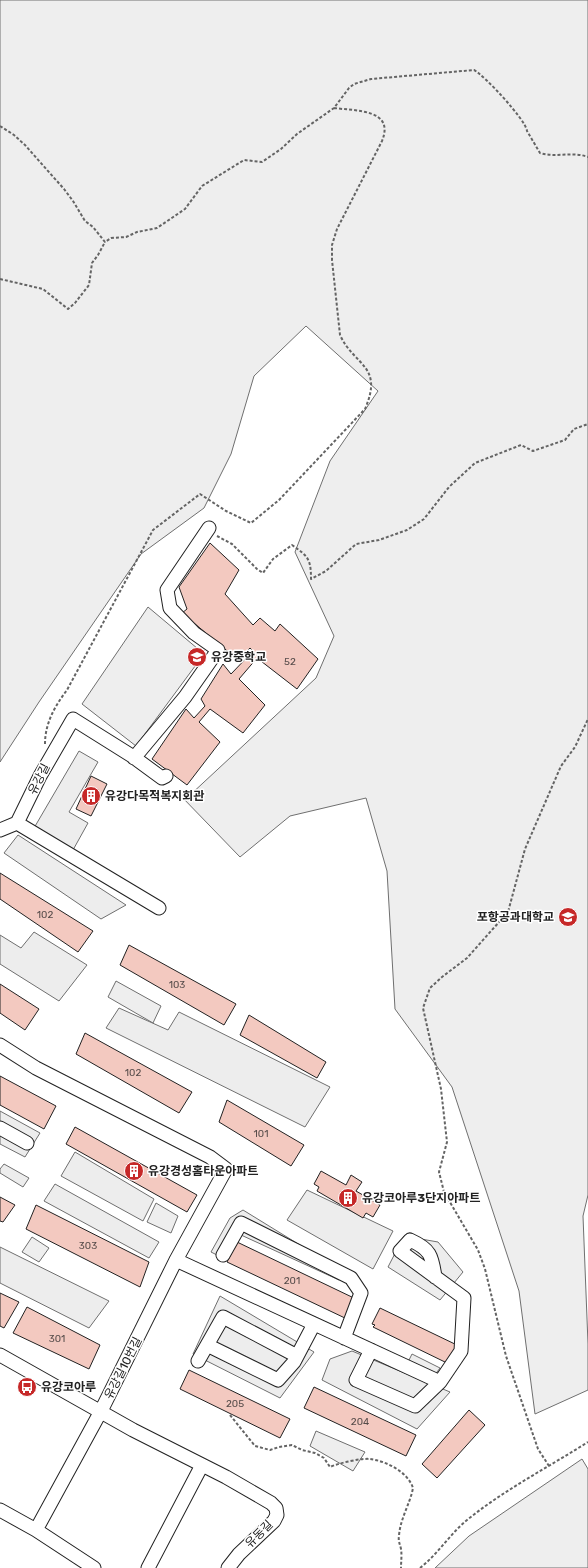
<svg xmlns="http://www.w3.org/2000/svg" width="588" height="1568" font-family="Rubik,'Noto Sans KR',sans-serif">
  <style>
    .green { fill: #eee; stroke: #6f6f6f }
    .parking { fill: #ededed; stroke: #6f6f6f }
    .building { fill: #f3c9c0; stroke: #222 }
    .lines { fill: none; stroke-linecap: round; stroke-linejoin: round }
    .minor-casing { stroke: #222; stroke-width: 15 }
    .path { stroke: #646464; stroke-width: 2; stroke-dasharray: 3 2; stroke-linecap: butt }
    .minor { stroke: #fff; stroke-width: 13 }
    .labels { text-anchor: middle; dominant-baseline: central; stroke-width: 3; stroke-linejoin: round; paint-order: stroke }
    .number-label { font-size: 10px; fill: #564c4a }
    .poi-label { font-size: 12px; font-weight: bold; fill: #222; stroke: #fff; text-anchor: start }
    .street-label { font-size: 12px; fill: #222; stroke: #fff }
  </style>
  <rect width="100%" height="100%" fill="#fff"/>
  <path class="green" d="M0 0H588V1195L583 1216 588 1344V1390L535 1414 519 1291 452 1087 395 1009 387 871 366 798 290 816 240 857 180 795 189 796 316 678 334 636 295 552 330 461 378 391 306 326 254 376 231 454 204 508 141 554 39 702 0 762Z
    M148 607 204 654 136 746 82 704Z
    M116 981 161 1006 153 1023 108 997Z
    M156 1203 178 1216 171 1233 147 1222Z
    M32 1237 49 1248 39 1262 22 1252Z
    M412 1354 440 1368 434 1376 407 1364Z
    M316 1431 365 1452 353 1471 310 1446Z
    M582 1459 588 1469V1568H435L469 1536Z"/>
  <path class="parking" d="M79 751 98 762 69 812 88 823 73 850 34 828Z
    M18 835 126 905 101 919 4 853Z
    M34 932 87 965 59 1001 0 964V935L21 948Z
    M119 1008 168 1030 179 1012 330 1087 305 1127 106 1028Z
    M0 1111 40 1133 25 1157 0 1144Z
    M75 1152 154 1199 143 1221 61 1176Z
    M4 1164 29 1178 23 1187 0 1173V1169Z
    M55 1184 159 1242 149 1258 44 1201Z
    M307 1190 393 1231 373 1269 287 1220Z
    M243 1210 347 1274 339 1280 241 1235 225 1259 211 1252 230 1218Z
    M404 1236 438 1242 463 1272 440 1300 388 1267Z
    M0 1247 109 1301 89 1328 0 1283Z
    M220 1296 314 1352 280 1398 193 1354Z
    M352 1351 450 1392 417 1429 322 1380 330 1359Z"/>
  <path class="building" d="M210 543 239 570 225 594 253 625 260 618 275 631 280 624 318 659 297 689 257 658 239 679 265 705 243 733 210 709 199 722 220 742 187 785 152 759 186 709 194 718 205 706 201 699 223 664 231 674 253 651 250 648 238 660 182 613 187 609 179 587Z
    M91 776 107 784 91 816 76 809Z
    M0 873 93 931 78 952 0 899Z
    M129 945 236 1004 224 1025 120 965Z
    M0 984 39 1009 25 1030 0 1013Z
    M249 1015 326 1062 317 1078 240 1035Z
    M85 1033 192 1092 179 1113 76 1054Z
    M0 1076 56 1106 44 1129 0 1105Z
    M227 1100 304 1145 291 1166 219 1122Z
    M75 1127 197 1195 187 1212 66 1144Z
    M321 1171 346 1185 351 1175 362 1182 356 1191 380 1205 373 1217 366 1213 363 1218 317 1191 319 1187 314 1184Z
    M0 1197 15 1205 3 1222 0 1221Z
    M36 1205 149 1262 140 1287 26 1229Z
    M237 1242 356 1299 347 1319 227 1262Z
    M0 1293 19 1302 4 1328 0 1326Z
    M27 1307 100 1345 89 1369 13 1333Z
    M380 1308 459 1346 447 1363 373 1327 375 1325 372 1324Z
    M189 1370 290 1419 280 1438 180 1389Z
    M314 1387 416 1435 406 1456 304 1408Z
    M469 1410 485 1425 437 1478 422 1464Z"/>
  <g class="lines">
    <g class="minor-casing">
      <path id="minor" d="M134 758 185 697 218 650 194 633 170 608 167 590 209 528
        M17 823 159 908
        M0 830 17 823 40 776 73 719 132 756 162 778 166 776
        M0 1045 36 1068 210 1157 226 1169 176 1260 101 1411 36 1530
        M0 1128 27 1143
        M223 1255 241 1223 351 1278 361 1293 344 1338
        M176 1260 440 1382 461 1351 464 1298 400 1251 410 1240C430 1249 432 1255 435 1277
        M207 1345 278 1380 294 1362 314 1324
        M371 1350 356 1380 415 1406 440 1382
        M0 1355 133 1430 226 1477 271 1503 276 1508 277 1515 274 1521 239 1554 228 1568
        M198 1361 223 1317 297 1356
        M0 1510 36 1530 94 1568
        M148 1568 202 1465"/>
    </g>
    <path class="path" d="M0 126 14 135 25 145 64 189 73 201 85 221 93 227 105 242 111 238 126 237 137 232 157 228 185 209 202 186 244 160 262 162 281 149 297 134 334 108 349 88 354 84 371 79 474 70C484 75 526 120 527 131L540 153C556 158 572 151 588 157
      M0 279 43 289 68 309 75 303 89 285 92 263 98 255 105 242
      M217 536 232 544 257 569 263 573 273 559 292 545C308 556 311 559 311 579L326 571 356 544 379 540 407 530 424 519 449 487 475 463 521 445 533 451 565 440 574 429 588 424
      M45 744C45 723 55 706 67 690L153 530 200 494 226 511 251 523 279 500 365 409C384 365 354 366 340 335L332 260V245L337 229 382 141C395 109 356 111 334 108
      M230 1415 255 1446 270 1450 279 1447 292 1445 302 1450 315 1453 324 1458 330 1467C339 1463 361 1458 370 1459 386 1461 408 1472 413 1488 410 1504 400 1519 399 1536 398 1541 400 1544 401 1549 402 1555 401 1562 401 1568
      M549 1466 538 1449 506 1356 485 1269 478 1250 444 1192 439 1172 447 1142 441 1089 423 1008 430 988 442 977 467 958 508 912 525 849 561 766 575 747 588 719
      M420 1568C438 1554 450 1534 467 1520 504 1490 547 1468 588 1442"/>
    <use href="#minor" class="minor"/>
  </g>
  <defs>
    <g id="school-disc" transform="scale(1)"><circle r="9.5" fill="#c62828" stroke="#fff"/><path d="M0-5L7-2L0 1L-7-2ZM-4 1L0 2.5L4 1V4Q0 6-4 4Z" fill="#fff"/></g>
    <g id="building-disc" transform="scale(1)"><circle r="9.5" fill="#c62828" stroke="#fff"/><path d="M-4-6H4V6H1V3H-1V6H-4ZM-2.5-4.3h1.7v1.8h-1.7ZM.8-4.3h1.7v1.8H.8ZM-2.5-1h1.7V.8h-1.7ZM.8-1h1.7V.8H.8Z" fill="#fff"/></g>
    <g id="university-disc" transform="scale(1)"><circle r="9.5" fill="#c62828" stroke="#fff"/><path d="M0-5L7-2L0 1L-7-2ZM-4 1L0 2.5L4 1V4Q0 6-4 4Z" fill="#fff"/></g>
    <g id="bus-disc" transform="scale(1)"><circle r="9.5" fill="#c62828" stroke="#fff"/><path d="M-5-6H5V4H4V6H2V4H-2V6H-4V4H-5ZM-3.5-4V0h7V-4ZM-3.5 1.2v1.5H-2V1.2ZM2 1.2v1.5H3.5V1.2Z" fill="#fff"/></g>
  </defs>
  <g fill-rule="evenodd">
    <use href="#school-disc" x="197" y="657"/>
    <use href="#building-disc" x="91" y="796"/>
    <use href="#university-disc" x="568" y="917"/>
    <use href="#building-disc" x="134" y="1171"/>
    <use href="#building-disc" x="348" y="1198"/>
    <use href="#bus-disc" x="27" y="1387"/>
  </g>
  <g class="labels">
    <g class="number-label">
      <text x="290" y="662">52</text>
      <text x="45" y="915">102</text>
      <text x="177" y="985">103</text>
      <text x="133" y="1073">102</text>
      <text x="261" y="1134">101</text>
      <text x="88" y="1246">303</text>
      <text x="292" y="1281">201</text>
      <text x="57" y="1339">301</text>
      <text x="235" y="1404">205</text>
      <text x="360" y="1422">204</text>
    </g>
    <g class="poi-label">
      <text x="211" y="657">유강중학교</text>
      <text x="105" y="796">유강다목적복지회관</text>
      <text x="554" y="917" text-anchor="end">포항공과대학교</text>
      <text x="148" y="1171">유강경성홈타운아파트</text>
      <text x="362" y="1198">유강코아루3단지아파트</text>
      <text x="41" y="1387">유강코아루</text>
    </g>
    <g class="street-label">
      <text transform="translate(39 779) rotate(-63)">유강길</text>
      <text transform="translate(123 1368) rotate(-63)">유강길10번길</text>
      <text transform="translate(259 1534) rotate(-45)">유동길</text>
    </g>
  </g>
</svg>
